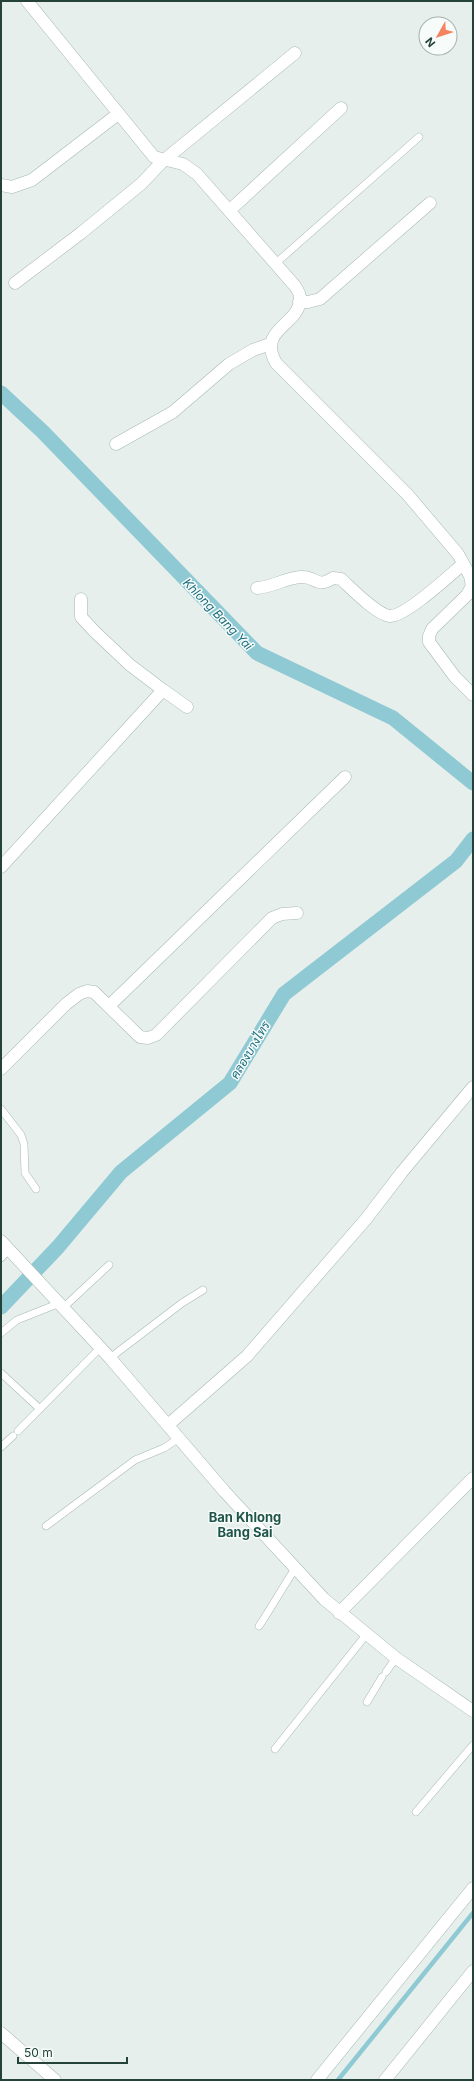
<svg xmlns="http://www.w3.org/2000/svg" width="474" height="2081" font-family="Inter,Sarabun,sans-serif">
  <style>
    .lines { fill: none; stroke-linecap: round; stroke-linejoin: round }
    .stream { stroke: #8ec9d4; stroke-width: 4.5 }
    .canal { stroke: #8ec9d4; stroke-width: 15 }
    .service-casing { stroke: #a8b8b2; stroke-width: 8 }
    .minor-casing { stroke: #a8b8b2; stroke-width: 13 }
    .tertiary-casing { stroke: #a8b8b2; stroke-width: 13 }
    .service { stroke: #fff; stroke-width: 7 }
    .minor { stroke: #fff; stroke-width: 12 }
    .tertiary { stroke: #fff; stroke-width: 12 }
    .labels { text-anchor: middle; dominant-baseline: central; stroke-width: 3; stroke-linejoin: round; paint-order: stroke }
    .water-label { font-size: 12px; font-style: italic; fill: #1c6f80; stroke: #f7fbf9 }
    .quarter-label { font-size: 13px; font-weight: bold; fill: #1f5548; stroke: #f7fbf9 }
  </style>
  <rect width="100%" height="100%" fill="#e6efeb"/>
  <g class="lines">
    <path class="stream" d="M338 2080 473 1913"/>
    <path class="canal" d="M1 393 43 432 257 653 393 718 473 783
      M1 1307 58 1247 121 1172 230 1083 284 994 456 861 473 839"/>
    <g class="service-casing">
      <path id="service" d="M276 263 419 137
        M1 1109 21 1135 24 1144 25 1173 36 1189
        M1 1258 9 1249
        M64 1307 109 1265
        M1 1333 17 1320 60 1303
        M110 1358 182 1303 203 1290
        M1 1373 40 1409
        M18 1431 100 1348
        M1 1447 13 1436
        M46 1526 135 1460 164 1448 179 1438
        M259 1626C272 1607 282 1588 295 1569
        M386 1672 396 1658
        M367 1702 382 1677
        M275 1749 366 1635
        M416 1812 473 1745"/>
    </g>
    <g class="minor-casing">
      <path id="minor" d="M27 1 154 157 183 164 197 174 295 286C297 289 300 294 300 297 302 325 256 328 276 363L407 494 458 554 470 576 472 586 467 595 432 629 429 636V642L455 677 473 695
        M1 185 12 187 32 180 118 114
        M230 210 341 108
        M15 283 81 233 141 184 163 161 295 53
        M299 302H308L320 299 430 203
        M116 444 173 412 229 364 253 350 270 344
        M257 588C273 587 285 578 301 577 317 576 316 589 333 578L341 579C352 589 375 613 389 616 404 618 450 575 463 564
        M81 599V617L95 632 130 665 163 690
        M1 867 163 690 187 707
        M109 1006 345 777
        M1 1069 66 1004 79 994 87 991 94 992 140 1037 148 1038 156 1035 272 918 282 914 297 913
        M168 1425 247 1356 366 1219 402 1172 473 1087
        M339 1613 473 1478
        M1 2033 55 2080
        M317 2080 473 1888
        M385 2080 473 1971"/>
    </g>
    <g class="tertiary-casing">
      <path id="tertiary" d="M1 1241 110 1358 225 1492 324 1599 396 1658 473 1711"/>
    </g>
    <use href="#service" class="service"/>
    <use href="#minor" class="minor"/>
    <use href="#tertiary" class="tertiary"/>
  </g>
  <g class="labels">
    <g class="water-label">
      <text transform="translate(218 614) rotate(46)">Khlong Bang Yai</text>
      <text transform="translate(250 1050) rotate(-59)">คลองบางไทร</text>
    </g>
    <g class="quarter-label">
      <text x="245" y="1517">Ban Khlong<tspan x="245" dy="15">Bang Sai</tspan></text>
    </g>
  </g>
  <rect width="474" height="2081" fill="none" stroke="#24423a" stroke-width="4"/>
  <g transform="translate(438 36) rotate(231)"><circle r="19" fill="#f7fbf9" stroke="#a3b1ad"/>
  <path d="M0-3L7 15L0 10L-7 15Z" fill="#f4845f"/>
  <text y="-6" font-size="11" font-weight="bold" text-anchor="middle" fill="#24423a">N</text>
  </g>
  <path d="M18 2057v6h109v-6" fill="none" stroke="#24423a" stroke-width="2"/>
  <text x="24" y="2057" font-size="12" fill="#24423a" stroke="#f7fbf9" stroke-width="3" paint-order="stroke">50 m</text>
</svg>
